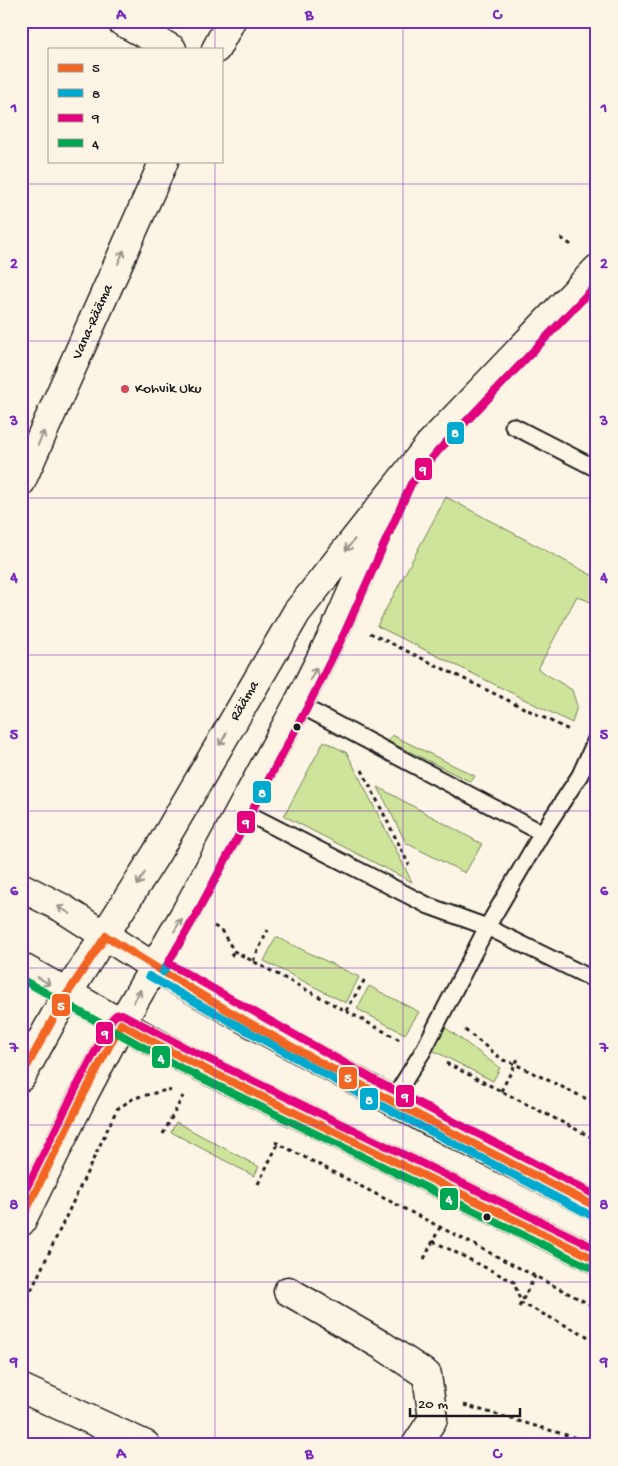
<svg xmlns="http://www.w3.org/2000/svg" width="618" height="1466" font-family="'Gochi Hand',sans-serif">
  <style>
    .green { fill: #cee49a; stroke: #75805b }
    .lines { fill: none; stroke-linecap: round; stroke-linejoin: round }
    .service-casing { stroke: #1c1c1c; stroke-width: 19 }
    .minor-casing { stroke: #1c1c1c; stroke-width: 31 }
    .secondary-casing { stroke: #1c1c1c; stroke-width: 31 }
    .path { stroke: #1c1c1c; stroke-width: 3; stroke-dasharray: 4 4; stroke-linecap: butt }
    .service { stroke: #fcf5e5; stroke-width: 15 }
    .minor { stroke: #fcf5e5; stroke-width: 28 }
    .secondary { stroke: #fcf5e5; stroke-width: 28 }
    .bus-1-casing { stroke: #fcf5e5; stroke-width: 11 }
    .bus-2-casing { stroke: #fcf5e5; stroke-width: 11 }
    .bus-3-casing { stroke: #fcf5e5; stroke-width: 11 }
    .bus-4-casing { stroke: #fcf5e5; stroke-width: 11 }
    .bus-1 { stroke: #f26522; stroke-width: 8 }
    .bus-2 { stroke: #00a9ce; stroke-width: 8 }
    .bus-3 { stroke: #e5007d; stroke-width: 8 }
    .bus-4 { stroke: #00a651; stroke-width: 8 }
    .oneway { stroke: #97938b }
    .grid { fill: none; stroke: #7b2cbf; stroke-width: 1; stroke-opacity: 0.55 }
    .poi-dot { fill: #d1495b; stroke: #fcf5e5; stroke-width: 2 }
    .bus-dot { fill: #1c1c1c; stroke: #fcf5e5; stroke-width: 2 }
    .labels { text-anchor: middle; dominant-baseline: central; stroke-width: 4.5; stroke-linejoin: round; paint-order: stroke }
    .street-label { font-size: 15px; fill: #1c1c1c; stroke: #fcf5e5 }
    .poi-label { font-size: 15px; fill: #1c1c1c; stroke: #fcf5e5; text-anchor: start }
    .line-badge { stroke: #fcf5e5; stroke-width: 2 }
    .badge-label { font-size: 14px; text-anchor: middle; font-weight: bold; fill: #fff }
    .neatline { fill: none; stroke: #7b2cbf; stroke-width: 2 }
    .grid-label { font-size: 16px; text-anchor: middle; font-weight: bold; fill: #7b2cbf }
  </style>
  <rect width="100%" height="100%" fill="#fcf5e5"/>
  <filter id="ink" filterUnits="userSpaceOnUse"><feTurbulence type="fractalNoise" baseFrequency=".02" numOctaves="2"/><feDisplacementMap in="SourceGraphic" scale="10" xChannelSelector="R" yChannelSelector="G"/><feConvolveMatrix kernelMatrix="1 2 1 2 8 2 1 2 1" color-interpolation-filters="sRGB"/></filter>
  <g filter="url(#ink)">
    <path class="green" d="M446 497 597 578V605L577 596 538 669 572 690 577 706 572 723 377 626Z
      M392 735 475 776 471 782 388 741Z
      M324 741 347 753 412 882 284 816Z
      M378 787 482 844 465 873 406 843Z
      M276 937 359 977 346 1003 264 961Z
      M369 986 419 1012 405 1034 357 1009Z
      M442 1025 500 1068 493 1081 430 1049Z
      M176 1122 259 1167 254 1176 171 1132Z"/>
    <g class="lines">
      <g class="service-casing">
        <path id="service" d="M513 426 597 469
          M298 704 542 833
          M245 805 241 810 429 906 487 927 542 833 580 775 597 737
          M392 1101 423 1051 487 927 597 981"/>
      </g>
      <g class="minor-casing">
        <path id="minor" d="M121 21 172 49
          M216 49 231 21
          M21 482 164 161
          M288 1291 383 1346 427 1375 433 1419 416 1445
          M21 1388 146 1445"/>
      </g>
      <g class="secondary-casing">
        <path id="secondary" d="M21 887 62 908 154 967 255 1025 425 1119 597 1207
          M21 967 183 1058 597 1260
          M21 1077 67 994 156 854 297 612 430 444 597 269
          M21 1222 84 1094 121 1024 187 910 298 704 336 628 385 517"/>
      </g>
      <path class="path" d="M561 238 573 246
        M370 633 571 731
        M362 770 409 865
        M214 926 221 930 234 951 400 1040
        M231 956 234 951
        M253 961 268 930
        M346 1011 365 979
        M465 1030 503 1060 515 1064 597 1104
        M446 1063 597 1140
        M501 1091 519 1057
        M163 1134 183 1096
        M591 1137 597 1124
        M275 1142 597 1308
        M258 1184 278 1144
        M433 1241 514 1282 521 1303 597 1341
        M424 1259 440 1227
        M519 1307 535 1276
        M21 1312 117 1109 134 1098 167 1090 171 1091
        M464 1405 597 1444"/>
      <use href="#service" class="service"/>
      <use href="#minor" class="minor"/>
      <use href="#secondary" class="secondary"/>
      <g class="bus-1-casing">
        <path id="bus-1" d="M106 936C263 1037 430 1122 597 1207
          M121 1024 183 1058 597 1260
          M21 1077 67 994 106 936
          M21 1221 84 1094 121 1024"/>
      </g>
      <g class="bus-2-casing">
        <path id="bus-2" d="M163 972 196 915 307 708 345 632 411 484 438 451 597 284
          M149 976 369 1099 592 1216"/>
      </g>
      <g class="bus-3-casing">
        <path id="bus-3" d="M597 284 438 451 411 484 345 632 307 708 196 915 168 963 378 1082 597 1196
          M21 1199 75 1090 112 1019 116 1015 122 1014 188 1049 597 1249"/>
      </g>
      <g class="bus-4-casing">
        <path id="bus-4" d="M21 979 179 1067 593 1269"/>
      </g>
      <use href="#bus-1" class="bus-1"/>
      <use href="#bus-2" class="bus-2"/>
      <use href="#bus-3" class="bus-3"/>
      <use href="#bus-4" class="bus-4"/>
    </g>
    <defs><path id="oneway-shaft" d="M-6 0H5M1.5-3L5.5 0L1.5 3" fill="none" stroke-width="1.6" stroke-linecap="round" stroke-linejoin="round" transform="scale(1.25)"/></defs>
    <g class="oneway">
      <use href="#oneway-shaft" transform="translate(121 257) rotate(-66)"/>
      <use href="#oneway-shaft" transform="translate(41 438) rotate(-66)"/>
      <use href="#oneway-shaft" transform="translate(350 545) rotate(128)"/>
      <use href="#oneway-shaft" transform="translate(313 674) rotate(-63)"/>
      <use href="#oneway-shaft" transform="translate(223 739) rotate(120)"/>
      <use href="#oneway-shaft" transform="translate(141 879) rotate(121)"/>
      <use href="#oneway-shaft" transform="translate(64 910) rotate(-149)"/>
      <use href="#oneway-shaft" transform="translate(178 925) rotate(-59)"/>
      <use href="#oneway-shaft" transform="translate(44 981) rotate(31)"/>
      <use href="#oneway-shaft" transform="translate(137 996) rotate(-60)"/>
    </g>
  </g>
  <path class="grid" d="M215 21V49M403 21V1445M215 161V1445M21 184H597M21 341H597M21 498H597M21 655H597M21 811H597M21 968H597M21 1125H597M21 1282H597"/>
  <circle class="poi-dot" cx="125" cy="389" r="5"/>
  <g class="bus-dot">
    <circle cx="297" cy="727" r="4.5"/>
    <circle cx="487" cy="1217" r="4.5"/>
  </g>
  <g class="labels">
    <g class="street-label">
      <text transform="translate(93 322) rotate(-66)">Vana-Rääma</text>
      <text transform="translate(245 701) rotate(-60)">Rääma</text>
    </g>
    <g class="poi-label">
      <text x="135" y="389">Kohvik Uku</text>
    </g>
  </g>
  <g class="line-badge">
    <rect x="446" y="421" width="19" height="24" rx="5" fill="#00a9ce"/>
    <rect x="414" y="457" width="19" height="24" rx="5" fill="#e5007d"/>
    <rect x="252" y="780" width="20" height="24" rx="5" fill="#00a9ce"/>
    <rect x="236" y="810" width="20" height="24" rx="5" fill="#e5007d"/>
    <rect x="51" y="993" width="20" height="24" rx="5" fill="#f26522"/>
    <rect x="95" y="1021" width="19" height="24" rx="5" fill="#e5007d"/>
    <rect x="151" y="1045" width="20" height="24" rx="5" fill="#00a651"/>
    <rect x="338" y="1066" width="20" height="24" rx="5" fill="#f26522"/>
    <rect x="395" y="1084" width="20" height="24" rx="5" fill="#e5007d"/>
    <rect x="359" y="1087" width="20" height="24" rx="5" fill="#00a9ce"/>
    <rect x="439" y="1187" width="20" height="24" rx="5" fill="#00a651"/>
  </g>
  <g class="badge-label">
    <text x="455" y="437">8</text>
    <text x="423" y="474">9</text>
    <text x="262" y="797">8</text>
    <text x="246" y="827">9</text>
    <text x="61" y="1010">5</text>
    <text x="105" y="1038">9</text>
    <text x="161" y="1062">4</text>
    <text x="348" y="1082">5</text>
    <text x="405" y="1101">9</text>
    <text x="369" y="1104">8</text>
    <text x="449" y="1203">4</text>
  </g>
  <rect width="618" height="1466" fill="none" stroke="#fcf5e5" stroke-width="55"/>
  <rect x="48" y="48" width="175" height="115" fill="#fcf5e5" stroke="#a29e95"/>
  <rect x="58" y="64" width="25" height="8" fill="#f26522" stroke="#a29e95"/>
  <text x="92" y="72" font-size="15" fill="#1c1c1c">5</text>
  <rect x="58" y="89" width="25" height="8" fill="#00a9ce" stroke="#a29e95"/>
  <text x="92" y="98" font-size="15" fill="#1c1c1c">8</text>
  <rect x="58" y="114" width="25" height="8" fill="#e5007d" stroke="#a29e95"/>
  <text x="92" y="122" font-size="15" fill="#1c1c1c">9</text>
  <rect x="58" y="139" width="25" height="8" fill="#00a651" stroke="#a29e95"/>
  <text x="92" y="148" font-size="15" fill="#1c1c1c">4</text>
  <path d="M410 1408v8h110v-8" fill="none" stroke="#1c1c1c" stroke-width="2.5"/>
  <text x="418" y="1408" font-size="15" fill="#1c1c1c" stroke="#fcf5e5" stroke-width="4" paint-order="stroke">20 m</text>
  <rect x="28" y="28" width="562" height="1410" class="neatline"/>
  <g class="grid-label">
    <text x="121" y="19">A</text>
    <text x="309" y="19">B</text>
    <text x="497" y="19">C</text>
    <text x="14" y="112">1</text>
    <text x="604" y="112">1</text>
    <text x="14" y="268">2</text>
    <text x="604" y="268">2</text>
    <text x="14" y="425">3</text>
    <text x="604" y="425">3</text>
    <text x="14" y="582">4</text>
    <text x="604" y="582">4</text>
    <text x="14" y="739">5</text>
    <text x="604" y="739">5</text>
    <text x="14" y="895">6</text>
    <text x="604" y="895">6</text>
    <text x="14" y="1052">7</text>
    <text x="604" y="1052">7</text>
    <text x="14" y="1209">8</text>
    <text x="604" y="1209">8</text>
    <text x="14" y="1366">9</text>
    <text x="604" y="1366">9</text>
    <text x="121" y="1458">A</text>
    <text x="309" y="1458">B</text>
    <text x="497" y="1458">C</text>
  </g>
</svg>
